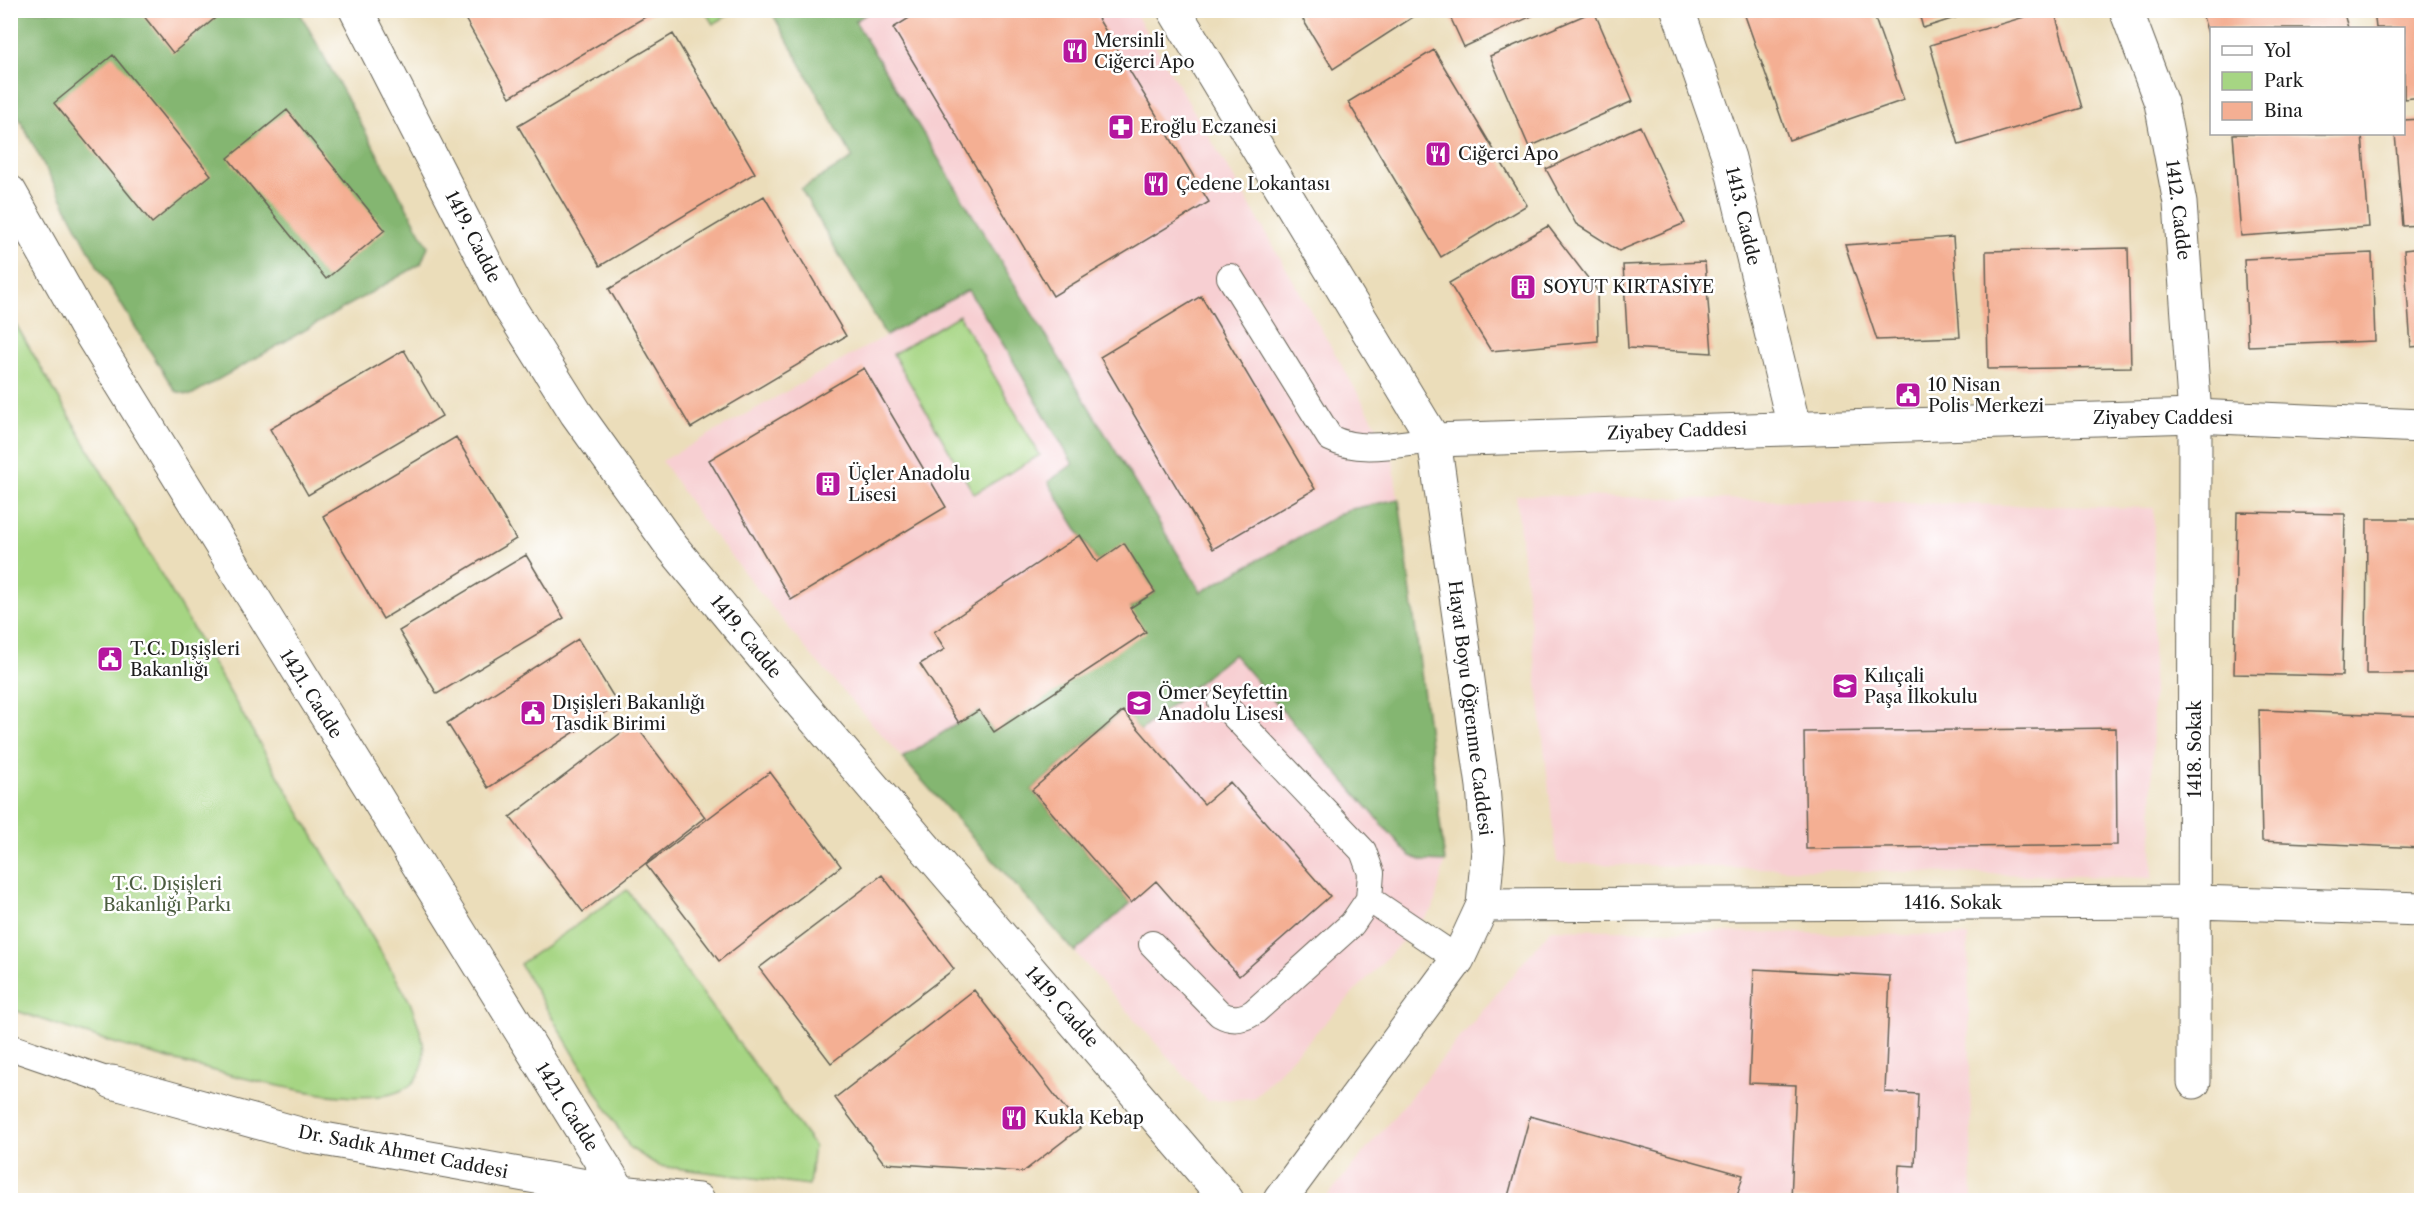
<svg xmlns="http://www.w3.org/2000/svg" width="2432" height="1211" font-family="'Libre Caslon Text',serif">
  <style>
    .built { fill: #f7cfd2 }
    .green { fill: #a6d583; stroke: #617850; stroke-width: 1.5 }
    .forest { fill: #84b671; stroke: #506946; stroke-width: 1.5 }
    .building { fill: #f4af93 }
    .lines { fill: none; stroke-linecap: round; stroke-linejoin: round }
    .service-casing { stroke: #646053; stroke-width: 28 }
    .minor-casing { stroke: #646053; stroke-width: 35 }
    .secondary-casing { stroke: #646053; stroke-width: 35 }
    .service { stroke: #fff; stroke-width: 26 }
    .minor { stroke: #fff; stroke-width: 33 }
    .secondary { stroke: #fff; stroke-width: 33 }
    .labels { text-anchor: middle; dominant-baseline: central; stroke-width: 5; stroke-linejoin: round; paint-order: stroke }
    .poi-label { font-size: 18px; fill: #1c1c1c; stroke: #fff; text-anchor: start }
    .street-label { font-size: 18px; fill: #1c1c1c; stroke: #fff }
    .park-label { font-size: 18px; fill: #4c5d40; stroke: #fff }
  </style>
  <rect width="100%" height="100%" fill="#fff"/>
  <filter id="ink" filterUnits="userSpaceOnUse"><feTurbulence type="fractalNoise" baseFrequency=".0167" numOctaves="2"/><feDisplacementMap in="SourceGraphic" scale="12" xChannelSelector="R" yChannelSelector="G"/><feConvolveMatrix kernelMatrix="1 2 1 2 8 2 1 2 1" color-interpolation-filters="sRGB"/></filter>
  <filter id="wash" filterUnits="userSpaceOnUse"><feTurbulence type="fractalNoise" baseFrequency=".008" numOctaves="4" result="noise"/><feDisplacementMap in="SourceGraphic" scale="24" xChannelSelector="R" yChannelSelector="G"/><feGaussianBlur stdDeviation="1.35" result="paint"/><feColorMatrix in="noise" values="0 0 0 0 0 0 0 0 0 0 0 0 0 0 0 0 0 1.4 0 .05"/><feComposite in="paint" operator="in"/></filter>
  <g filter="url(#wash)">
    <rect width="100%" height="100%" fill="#ebddba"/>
    <path class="built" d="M871 10 1134 11 1250 205 1392 453 1445 862 1433 909 1254 1098 1207 1101 804 647 701 519 662 461 968 290 1008 352 1043 330 994 253 854 21Z
      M1516 495 2154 508 2152 878 1557 863Z
      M1551 929 1968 936 1972 1200H1324Z"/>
    <path class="green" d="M705 11H736L713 24Z
      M959 315 1040 455 974 494 893 354Z
      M11 316 410 1002C418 1025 432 1053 418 1076 411 1089 393 1095 379 1096 337 1100 293 1089 252 1080 170 1061 90 1037 11 1009Z
      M627 890 814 1146 809 1185 659 1166 630 1148 520 964Z"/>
    <path class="forest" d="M10 11H299L428 246 421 264 191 395 175 391 98 267 11 103Z
      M771 11H871L855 21 1201 592 1347 510 1399 499 1445 862 1424 861 1410 856 1233 654 1140 731 1122 711 1032 790 1131 903 1075 952 902 758 979 710 994 732 1130 608 1155 592 1124 544 1097 562 1048 482 1073 464 1008 352 968 290 886 336 801 189 853 158Z"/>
    <g id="blocks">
      <path class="building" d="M139 10H225L173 53Z
        M460 10H657L510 97Z
        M922 10H1093L1209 202 1053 296 893 28Z
        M1297 10H1424L1333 69Z
        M1447 10H1545L1464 47Z
        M1743 10H1872L1904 100 1789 140Z
        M1918 10H1977V11L1923 28Z
        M2048 10H2054L2082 108 1959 145 1930 45Z
        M2201 10H2343L2348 28H2212L2211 44Z
        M2374 10H2422V97L2404 99V28H2376Z
        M1594 11 1633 101 1529 147 1490 56Z
        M673 34 755 173 600 266 518 126Z
        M1434 50 1527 205 1441 257 1348 102Z
        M113 55 211 175 152 223 54 103Z
        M287 110 385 230 326 279 228 158Z
        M2422 119V225L2403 226 2395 134H2404V120Z
        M1640 126 1685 223 1619 251 1576 224 1546 169Z
        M2233 134H2362L2369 227 2241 236Z
        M764 196 846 336 691 428 609 289Z
        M1548 226 1597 290 1598 341 1491 351 1449 283Z
        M1953 237 1960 337 1877 340 1845 245Z
        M2128 248 2131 367 1988 369 1986 251Z
        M2422 248V346L2411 347 2404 250Z
        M2372 253 2375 341 2248 346 2244 259Z
        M1705 262 1712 353 1628 348 1623 265Z
        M1201 296 1315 489 1213 549 1100 357Z
        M404 350 442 416 308 495 270 429Z
        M864 368 946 507 791 600 709 460Z
        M456 437 516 539 383 619 323 516Z
        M2237 512 2345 514 2342 676 2234 674Z
        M2367 519H2422V674H2366Z
        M1080 535 1097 562 1124 543 1155 592 1130 608 1146 632 994 732 979 710 959 723 920 664 945 649 934 632Z
        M526 555 564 618 437 694 399 631Z
        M578 639 618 704 488 788 447 723Z
        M2259 710 2422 716V848L2262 841Z
        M1123 711 1204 804 1230 782 1330 896 1239 976 1156 881 1131 903 1032 790Z
        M634 723 705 817 583 912 510 817Z
        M2116 728 2117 845 1806 849 1804 732Z
        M770 772 841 866 719 961 646 865Z
        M882 875 954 969 831 1063 759 968Z
        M1754 969 1890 976 1885 1092 1918 1094 1915 1166 1899 1165 1897 1200H1791L1796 1085 1749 1083Z
        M974 990 1080 1128 1023 1172 884 1163 835 1098Z
        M1530 1116 1743 1175 1736 1200H1507Z"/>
    </g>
  </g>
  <g filter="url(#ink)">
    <use href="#blocks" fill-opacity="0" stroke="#646053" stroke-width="1.5"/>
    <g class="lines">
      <g class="service-casing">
        <path id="service" d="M1230 277 1330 438C1361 454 1400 443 1434 440
          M1221 702 1363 851 1371 873 1369 899 1458 959
          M1152 944 1220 1014C1232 1021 1243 1019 1254 1012L1352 924 1369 899
          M10 1047 112 1082"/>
      </g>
      <g class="minor-casing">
        <path id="minor" d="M356 10 503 297 576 413 672 547 801 703 1227 1200
          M1678 10 1729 158 1794 427
          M2126 10 2161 103 2180 203 2195 416 2194 1082
          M10 192 84 323 620 1192
          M1483 905 2195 902 2422 909
          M112 1082 307 1136 620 1192 698 1200"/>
      </g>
      <g class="secondary-casing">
        <path id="secondary" d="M1174 10 1434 440 2195 416 2422 426
          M1280 1200 1458 959 1483 905 1488 850 1483 786 1434 440"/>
      </g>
      <use href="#service" class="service"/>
      <use href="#minor" class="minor"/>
      <use href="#secondary" class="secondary"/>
    </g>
  </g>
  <defs>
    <g id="restaurant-square" transform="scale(1.35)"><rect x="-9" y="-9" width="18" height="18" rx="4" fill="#b5179e" stroke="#fff"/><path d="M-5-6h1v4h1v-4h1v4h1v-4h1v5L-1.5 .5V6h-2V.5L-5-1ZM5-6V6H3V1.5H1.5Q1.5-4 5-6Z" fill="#fff"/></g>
    <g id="pharmacy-square" transform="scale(1.35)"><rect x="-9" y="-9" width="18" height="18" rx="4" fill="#b5179e" stroke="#fff"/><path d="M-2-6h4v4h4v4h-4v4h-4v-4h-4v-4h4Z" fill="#fff"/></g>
    <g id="building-square" transform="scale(1.35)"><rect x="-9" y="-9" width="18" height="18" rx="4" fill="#b5179e" stroke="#fff"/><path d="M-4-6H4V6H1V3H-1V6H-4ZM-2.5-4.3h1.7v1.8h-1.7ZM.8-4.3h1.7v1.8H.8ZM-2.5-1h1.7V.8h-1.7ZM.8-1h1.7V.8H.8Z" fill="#fff"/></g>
    <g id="civic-square" transform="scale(1.35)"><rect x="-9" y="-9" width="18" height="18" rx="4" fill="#b5179e" stroke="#fff"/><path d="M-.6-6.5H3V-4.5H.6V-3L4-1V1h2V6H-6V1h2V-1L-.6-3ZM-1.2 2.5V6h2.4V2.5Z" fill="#fff"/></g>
    <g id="school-square" transform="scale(1.35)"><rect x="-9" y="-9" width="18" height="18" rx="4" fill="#b5179e" stroke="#fff"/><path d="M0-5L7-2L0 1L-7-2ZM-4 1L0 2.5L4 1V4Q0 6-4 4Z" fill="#fff"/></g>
  </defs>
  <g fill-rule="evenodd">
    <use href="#restaurant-square" x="1075" y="51"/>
    <use href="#pharmacy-square" x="1121" y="127"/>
    <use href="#restaurant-square" x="1438" y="154"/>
    <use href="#restaurant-square" x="1156" y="184"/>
    <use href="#building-square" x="1523" y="287"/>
    <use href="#civic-square" x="1908" y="395"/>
    <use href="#building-square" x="828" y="484"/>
    <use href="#civic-square" x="110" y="659"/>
    <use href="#school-square" x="1845" y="686"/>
    <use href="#school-square" x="1139" y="703"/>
    <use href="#civic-square" x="533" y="713"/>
    <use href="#restaurant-square" x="1014" y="1118"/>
  </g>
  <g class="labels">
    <g class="poi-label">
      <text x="1094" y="41">Mersinli<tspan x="1094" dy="21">Ciğerci Apo</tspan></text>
      <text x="1140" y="127">Eroğlu Eczanesi</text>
      <text x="1458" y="154">Ciğerci Apo</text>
      <text x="1176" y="184">Çedene Lokantası</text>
      <text x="1543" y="287">SOYUT KIRTASİYE</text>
      <text x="1928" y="385">10 Nisan<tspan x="1928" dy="21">Polis Merkezi</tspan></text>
      <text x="848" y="474">Üçler Anadolu<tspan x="848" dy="21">Lisesi</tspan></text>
      <text x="130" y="649">T.C. Dışişleri<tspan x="130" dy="21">Bakanlığı</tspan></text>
      <text x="1864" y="676">Kılıçali<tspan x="1864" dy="21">Paşa İlkokulu</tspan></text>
      <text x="1158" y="693">Ömer Seyfettin<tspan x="1158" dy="21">Anadolu Lisesi</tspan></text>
      <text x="552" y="703">Dışişleri Bakanlığı<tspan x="552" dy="21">Tasdik Birimi</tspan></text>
      <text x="1034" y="1118">Kukla Kebap</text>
    </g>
    <g class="street-label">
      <text transform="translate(2178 210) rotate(83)">1412. Cadde</text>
      <text transform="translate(1743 216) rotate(77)">1413. Cadde</text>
      <text transform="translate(473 237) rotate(63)">1419. Cadde</text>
      <text x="2163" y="418">Ziyabey Caddesi</text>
      <text transform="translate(1677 431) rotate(-2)">Ziyabey Caddesi</text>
      <text transform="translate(746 637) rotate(51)">1419. Cadde</text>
      <text transform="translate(311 694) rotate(58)">1421. Cadde</text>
      <text transform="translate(1470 708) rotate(83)">Hayat Boyu Öğrenme Caddesi</text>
      <text transform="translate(2195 749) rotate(-90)">1418. Sokak</text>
      <text x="1953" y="903">1416. Sokak</text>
      <text transform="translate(1062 1007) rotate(49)">1419. Cadde</text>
      <text transform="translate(567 1107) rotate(58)">1421. Cadde</text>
      <text transform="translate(403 1152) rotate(11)">Dr. Sadık Ahmet Caddesi</text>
    </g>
    <g class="park-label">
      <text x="167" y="884">T.C. Dışişleri<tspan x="167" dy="21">Bakanlığı Parkı</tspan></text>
    </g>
  </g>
  <rect width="2432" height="1211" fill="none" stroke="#fff" stroke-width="36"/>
  <rect x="2210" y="27" width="195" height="108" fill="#ffffff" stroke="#a4a4a4" stroke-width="1.5"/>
  <rect x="2222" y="46" width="30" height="9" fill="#ffffff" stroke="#a4a4a4" stroke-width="1.5"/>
  <text x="2264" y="57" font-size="18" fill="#1c1c1c">Yol</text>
  <rect x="2222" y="72" width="30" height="18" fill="#a6d583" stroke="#a4a4a4" stroke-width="1.5"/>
  <text x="2264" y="87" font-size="18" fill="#1c1c1c">Park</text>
  <rect x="2222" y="102" width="30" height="18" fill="#f4af93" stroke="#a4a4a4" stroke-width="1.5"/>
  <text x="2264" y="117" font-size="18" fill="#1c1c1c">Bina</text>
</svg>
